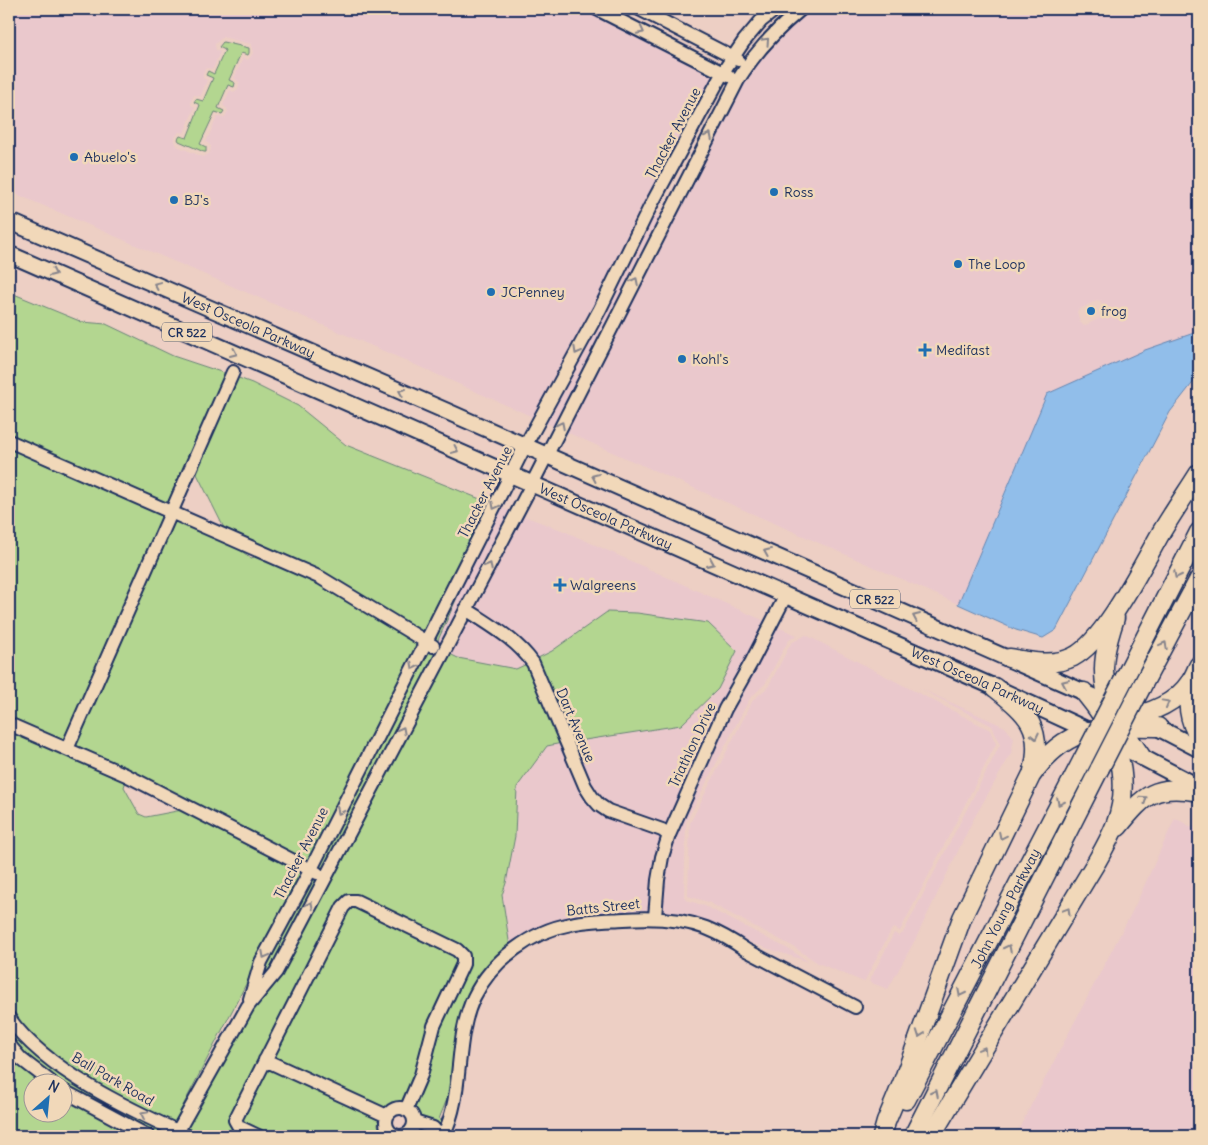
<svg xmlns="http://www.w3.org/2000/svg" width="1208" height="1145" font-family="Delius,sans-serif">
  <style>
    .built { fill: #eac8cc; fill-rule: evenodd }
    .green { fill: #b3d690; stroke: #678277 }
    .water { fill: #91beea; stroke: #6285b2 }
    .lines { fill: none; stroke-linecap: round; stroke-linejoin: round }
    .minor-casing { stroke: #1b2f5e; stroke-width: 16 }
    .major-casing { stroke: #1b2f5e; stroke-width: 19 }
    .highway-casing { stroke: #1b2f5e; stroke-width: 21 }
    .minor { stroke: #f1d8b9; stroke-width: 12 }
    .major { stroke: #f1d8b9; stroke-width: 15 }
    .highway { stroke: #f1d8b9; stroke-width: 18 }
    .highway-bridge-casing { stroke: #1b2f5e; stroke-width: 21; stroke-linecap: butt }
    .highway-bridge { stroke: #f1d8b9; stroke-width: 18 }
    .oneway { stroke: #86848c }
    .poi-dot { fill: #1f6fb2; stroke: #f1d8b9; stroke-width: 2 }
    .labels { text-anchor: middle; dominant-baseline: central; stroke-width: 5; stroke-linejoin: round; paint-order: stroke }
    .shield { fill: #f1d8b9; stroke: #5b6279; stroke-width: 1 }
    .shield-label { font-size: 12px; font-weight: bold; fill: #1b2f5e }
    .street-label { font-size: 14px; fill: #1b2f5e; stroke: #f1d8b9 }
    .poi-label { font-size: 14px; fill: #1b2f5e; stroke: #f1d8b9; text-anchor: start }
  </style>
  <rect width="100%" height="100%" fill="#edcfc4"/>
  <filter id="ink" filterUnits="userSpaceOnUse"><feTurbulence type="fractalNoise" baseFrequency=".02" numOctaves="2"/><feDisplacementMap in="SourceGraphic" scale="10" xChannelSelector="R" yChannelSelector="G"/><feConvolveMatrix kernelMatrix="1 2 1 2 8 2 1 2 1" color-interpolation-filters="sRGB"/></filter>
  <g filter="url(#ink)">
    <path class="built" d="M9 9H586L716 75 596 306 535 418 393 355 9 191ZM223 37 251 44 253 53 248 60 243 58 234 78 239 82 238 89 234 92 230 90 223 105 227 109 228 111 224 118 217 117 206 142 211 146 210 153 203 157 177 146 174 139 179 132 184 133 195 107 191 105V101L194 95 201 96 207 80 203 78V73L206 68 213 69 220 52 216 50 215 44Z
      M811 9H1199V335L1194 333 1047 394 958 604 564 431 742 83 762 53 804 13ZM1097 300 1101 301 1102 304 1106 312V315L1084 326 1080 322 1077 312 1078 310Z
      M652 214 662 218 555 427 544 422Z
      M498 506 510 511 462 606 467 616 509 645 527 664 517 669 458 658 434 647Z
      M518 514 564 531 767 622 667 827 616 809 602 801 590 784 572 742 681 725 718 689 552 651 536 659 472 606Z
      M775 626 797 635 788 641 765 684 750 698 686 822 684 897 686 900 705 906 792 951 809 962 660 913 663 880 673 837 729 711Z
      M806 635 990 730 996 744 900 931 894 928 892 929 864 982 818 963 794 947 708 902 688 896 690 823 753 700 768 687 791 643Z
      M919 688 1005 727 1014 738 1011 754 973 820 915 940 888 989 869 982 894 933 899 936 903 933 1000 745 992 726Z
      M562 743 605 816 659 835 663 837 650 912 616 914 510 947 502 895 506 883 515 836 517 787 547 746Z
      M1175 818 1199 831V1136H1015L1135 906Z"/>
    <path class="green" d="M223 42 249 48V53L248 55 241 53 229 80 235 83 234 87 228 85 218 108 224 111 222 114 215 112 200 144 206 147V152H204L179 141 178 139 180 136 187 138 200 105 194 102 196 99 203 101 213 78 206 75 208 71 214 74 225 50 219 47Z
      M9 292 82 322 106 324 173 356 227 374 169 506 9 435Z
      M236 377 252 383 298 406 346 445 490 503 424 635 225 530 195 470Z
      M9 447 165 515 65 743 9 718Z
      M174 519 233 545 251 558 258 556 318 583 419 645 309 862 74 746Z
      M488 528 435 647 458 658 516 669 527 664 562 743 547 746 517 787 515 836 506 883 502 895 510 947 483 974 449 1094 439 1119 444 1122 441 1128 418 1120 412 1109 439 1028 468 963 356 895 235 1107 246 1136H202L183 1127 317 867Z
      M607 612 637 613 708 623 737 651 718 689 681 725 572 742 536 659 552 651Z
      M9 730 126 781 124 787 139 814 146 817 182 810 304 872 174 1123C115 1095 48 1065 9 1009Z
      M351 906H355L454 954 458 958V963L404 1104H392L385 1109 271 1058 347 910Z
      M9 1027 15 1036 67 1079 135 1116 169 1133 168 1136H160C105 1107 50 1084 9 1037Z
      M9 1053 43 1082H32V1112H62L63 1096 137 1136H9Z
      M266 1067 379 1118 378 1125 383 1136H270L242 1122 240 1119Z"/>
    <path class="water" d="M1194 333 1199 335V375L1170 412 1056 630 1043 638 1016 630 958 604 1047 394 1145 350Z"/>
    <g class="lines">
      <g class="minor-casing">
        <path id="minor" d="M597 9 729 76
          M639 9 738 60
          M9 441 321 578 433 646
          M466 609C490 625 516 639 533 663L585 786 592 797 599 805 608 811 662 830 669 835
          M9 724 126 775 317 873
          M67 749 233 372
          M655 917 658 880 662 857 669 835 725 709 751 663 786 595
          M250 999 261 962 311 869 525 446 600 309 650 207 723 72 744 41 761 21 776 9
          M9 1018C45 1070 131 1110 188 1136
          M9 1045 21 1059 51 1082
          M265 1060 387 1116
          M62 1090 148 1136
          M386 1122a14 14 0 1 1 28 0a14 14 0 1 1-28 0Z
          M414 1122 433 1128 439 1135 442 1136
          M175 1136 248 1006 276 972 532 484 738 80C755 52 776 30 801 9
          M258 1136 239 1127 235 1120 343 907 349 901H356L457 950 463 956V964L434 1026 421 1075 406 1110
          M443 1136C465 1092 453 1041 474 997 492 960 532 931 571 924 588 920 607 920 624 919 652 917 680 918 706 928 721 934 733 941 746 950L855 1007"/>
      </g>
      <g class="major-casing">
        <g id="major">
          <path id="s1" d="M9 221 446 411 1095 697"/>
          <path id="s2" d="M9 254 994 687 1098 735"/>
          <path d="M1147 722 1199 749"/>
          <path d="M1132 752 1199 787"/>
        </g>
      </g>
      <g class="highway-casing">
        <g id="highway">
          <path d="M1115 618C1111 630 1107 643 1105 656 1099 697 1119 724 1141 756"/>
          <path d="M1009 658C1030 661 1052 667 1073 657 1105 641 1143 564 1162 531 1174 511 1187 492 1199 473"/>
          <path d="M1124 679 1199 532"/>
          <path d="M1190 683C1187 703 1188 720 1199 737"/>
          <path d="M994 687C1026 713 1044 726 1033 771"/>
          <path d="M1141 688 1199 579"/>
          <path d="M1119 719C1145 715 1175 705 1190 682 1194 677 1196 670 1199 665"/>
          <path d="M1118 827C1145 794 1155 784 1199 792"/>
          <path id="s3" d="M906 1100 1083 759"/>
          <path d="M882 1136 886 1122 903 1081 962 918 1031 776C1066 725 1102 726 1158 727"/>
          <path d="M913 1136 1100 768"/>
          <path d="M931 1136 1097 861C1104 849 1111 836 1116 823 1129 789 1122 751 1104 720 1099 710 1091 701 1084 692"/>
        </g>
      </g>
      <use href="#minor" class="minor"/>
      <use href="#major" class="major"/>
      <use href="#highway" class="highway"/>
      <g class="highway-bridge-casing">
        <path id="highway-bridge" d="M1083 759 1124 679
          M1100 768 1141 688"/>
      </g>
      <use href="#highway-bridge" class="highway-bridge"/>
    </g>
    <defs><path id="oneway-chevron" d="M-2-3.5L2.5 0L-2 3.5" fill="none" stroke-width="1.6" stroke-linecap="round" stroke-linejoin="round" transform="scale(1.25)"/></defs>
    <g class="oneway">
      <use href="#oneway-chevron" transform="translate(641 31) rotate(27)"/>
      <use href="#oneway-chevron" transform="translate(766 41) rotate(-47)"/>
      <use href="#oneway-chevron" transform="translate(709 136) rotate(-63)"/>
      <use href="#oneway-chevron" transform="translate(53 273) rotate(24)"/>
      <use href="#oneway-chevron" transform="translate(635 281) rotate(-63)"/>
      <use href="#oneway-chevron" transform="translate(157 285) rotate(-156)"/>
      <use href="#oneway-chevron" transform="translate(577 351) rotate(119)"/>
      <use href="#oneway-chevron" transform="translate(234 353) rotate(24)"/>
      <use href="#oneway-chevron" transform="translate(402 392) rotate(-157)"/>
      <use href="#oneway-chevron" transform="translate(561 425) rotate(-63)"/>
      <use href="#oneway-chevron" transform="translate(455 450) rotate(24)"/>
      <use href="#oneway-chevron" transform="translate(595 477) rotate(-156)"/>
      <use href="#oneway-chevron" transform="translate(495 506) rotate(117)"/>
      <use href="#oneway-chevron" transform="translate(767 552) rotate(-157)"/>
      <use href="#oneway-chevron" transform="translate(711 563) rotate(24)"/>
      <use href="#oneway-chevron" transform="translate(489 566) rotate(-62)"/>
      <use href="#oneway-chevron" transform="translate(1177 575) rotate(117)"/>
      <use href="#oneway-chevron" transform="translate(916 617) rotate(-156)"/>
      <use href="#oneway-chevron" transform="translate(1164 645) rotate(-62)"/>
      <use href="#oneway-chevron" transform="translate(414 666) rotate(117)"/>
      <use href="#oneway-chevron" transform="translate(1065 683) rotate(-156)"/>
      <use href="#oneway-chevron" transform="translate(1166 703) rotate(-29)"/>
      <use href="#oneway-chevron" transform="translate(402 730) rotate(-62)"/>
      <use href="#oneway-chevron" transform="translate(1035 736) rotate(77)"/>
      <use href="#oneway-chevron" transform="translate(1144 799) rotate(-35)"/>
      <use href="#oneway-chevron" transform="translate(1060 802) rotate(117)"/>
      <use href="#oneway-chevron" transform="translate(340 811) rotate(117)"/>
      <use href="#oneway-chevron" transform="translate(1002 836) rotate(116)"/>
      <use href="#oneway-chevron" transform="translate(310 905) rotate(-63)"/>
      <use href="#oneway-chevron" transform="translate(1067 911) rotate(-59)"/>
      <use href="#oneway-chevron" transform="translate(1008 948) rotate(-63)"/>
      <use href="#oneway-chevron" transform="translate(265 955) rotate(118)"/>
      <use href="#oneway-chevron" transform="translate(961 993) rotate(117)"/>
      <use href="#oneway-chevron" transform="translate(920 1034) rotate(110)"/>
      <use href="#oneway-chevron" transform="translate(983 1050) rotate(-59)"/>
      <use href="#oneway-chevron" transform="translate(935 1093) rotate(-63)"/>
      <use href="#oneway-chevron" transform="translate(144 1115) rotate(-153)"/>
    </g>
  </g>
  <g class="poi-dot">
    <circle cx="74" cy="157" r="5"/>
    <circle cx="774" cy="192" r="5"/>
    <circle cx="174" cy="200" r="5"/>
    <circle cx="958" cy="264" r="5"/>
    <circle cx="491" cy="292" r="5"/>
    <circle cx="1091" cy="311" r="5"/>
    <path d="M922.5 342.5h5v5h5v5h-5v5h-5v-5h-5v-5h5z"/>
    <circle cx="682" cy="359" r="5"/>
    <path d="M557.5 577.5h5v5h5v5h-5v5h-5v-5h-5v-5h5z"/>
  </g>
  <g class="labels">
    <g class="shield">
      <rect x="162" y="322.5" width="50" height="19" rx="4"/>
      <rect x="850" y="589.5" width="50" height="19" rx="4"/>
    </g>
    <g class="shield-label">
      <text x="187" y="332">CR 522</text>
      <text x="875" y="599">CR 522</text>
    </g>
    <g class="street-label">
      <text transform="translate(673 133) rotate(-62)">Thacker Avenue</text>
      <text stroke="none"><textPath href="#s1" startOffset="261">West Osceola Parkway</textPath></text>
      <text transform="translate(485 492) rotate(-63)">Thacker Avenue</text>
      <text stroke="none"><textPath href="#s2" startOffset="652">West Osceola Parkway</textPath></text>
      <text stroke="none"><textPath href="#s2" startOffset="1058">West Osceola Parkway</textPath></text>
      <text transform="translate(576 725) rotate(67)">Dart Avenue</text>
      <text transform="translate(692 745) rotate(-65)">Triathlon Drive</text>
      <text transform="translate(301 853) rotate(-63)">Thacker Avenue</text>
      <text transform="translate(603 907) rotate(-6)">Batts Street</text>
      <text stroke="none"><textPath href="#s3" startOffset="216">John Young Parkway</textPath></text>
      <text transform="translate(113 1079) rotate(30)">Ball Park Road</text>
    </g>
    <g class="poi-label">
      <text x="84" y="157">Abuelo's</text>
      <text x="784" y="192">Ross</text>
      <text x="184" y="200">BJ's</text>
      <text x="968" y="264">The Loop</text>
      <text x="501" y="292">JCPenney</text>
      <text x="1101" y="311">frog</text>
      <text x="936" y="350">Medifast</text>
      <text x="692" y="359">Kohl's</text>
      <text x="570" y="585">Walgreens</text>
    </g>
  </g>
  <rect width="1208" height="1145" fill="none" stroke="#f1d8b9" stroke-width="30"/>
  <rect x="15" y="15" width="1178" height="1115" fill="none" stroke="#1b2f5e" stroke-width="2" filter="url(#ink)"/>
  <g transform="translate(48 1098) rotate(27)"><circle r="24" fill="#f1d8b9" stroke="#9b9495"/>
  <path d="M0-4L9 19L0 12L-9 19Z" fill="#1f6fb2"/>
  <text y="-8" font-size="14" font-weight="bold" text-anchor="middle" fill="#1b2f5e">N</text>
  </g>
</svg>
